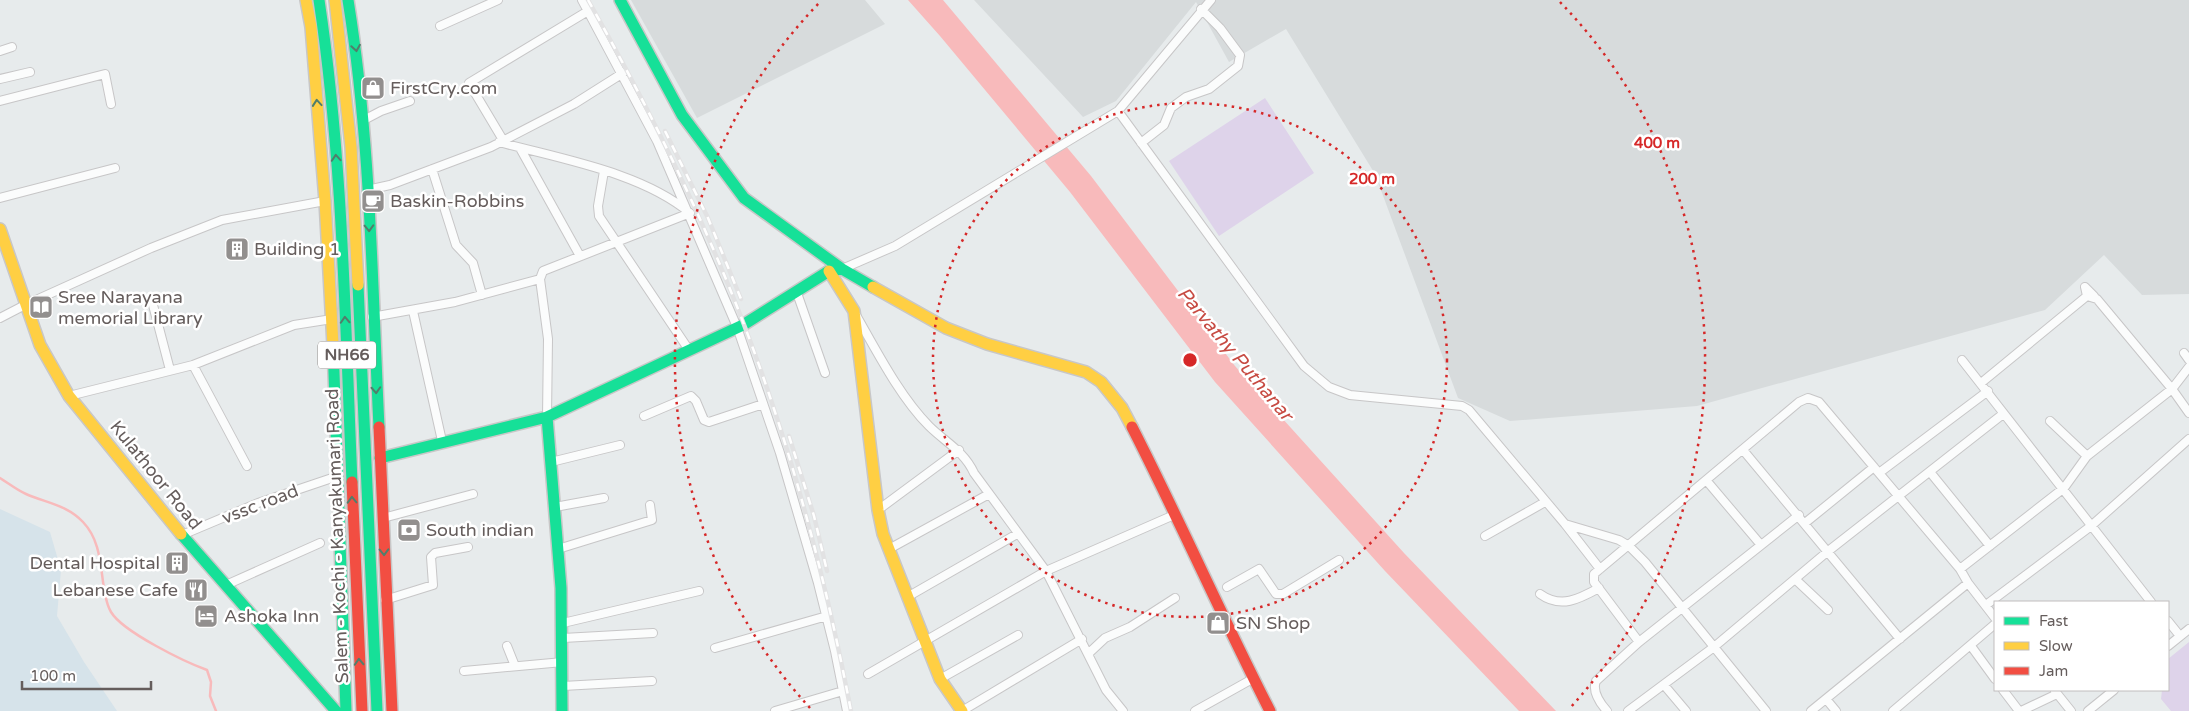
<svg xmlns="http://www.w3.org/2000/svg" width="2189" height="711" font-family="'Varela Round',sans-serif">
  <style>
    .commercial { fill: #d6e3ea }
    .industrial { fill: #d7dbdc }
    .green { fill: #ded3ea }
    .water { fill: #f8babb }
    .lines { fill: none; stroke-linecap: round; stroke-linejoin: round }
    .stream { stroke: #f8babb; stroke-width: 2.5 }
    .street-casing { stroke: #c7c6c7; stroke-width: 10 }
    .fast-casing { stroke: #c8c7c7; stroke-width: 14 }
    .slow-casing { stroke: #c8c7c7; stroke-width: 14 }
    .jam-casing { stroke: #c8c7c7; stroke-width: 14 }
    .street { stroke: #fbfcfc; stroke-width: 8 }
    .fast { stroke: #16e098; stroke-width: 11 }
    .slow { stroke: #ffcf43; stroke-width: 11 }
    .jam { stroke: #f24e42; stroke-width: 11 }
    .rail-casing { stroke: #e2e2e3; stroke-width: 4.5 }
    .rail { stroke: #fff; stroke-width: 2.5; stroke-dasharray: 8; stroke-linecap: butt }
    .oneway { stroke: #517e6b }
    .ring { fill: none; stroke: #d62828; stroke-width: 2.5; stroke-dasharray: 2.5 5 }
    .labels { text-anchor: middle; dominant-baseline: central; stroke-width: 5; stroke-linejoin: round; paint-order: stroke }
    .shield { fill: #fff; stroke: #938e8d; stroke-width: 1 }
    .shield-label { font-size: 16px; font-weight: bold; fill: #655d5c }
    .poi-label { font-size: 18px; fill: #655d5c; stroke: #fff; text-anchor: start }
    .street-label { font-size: 18px; fill: #655d5c; stroke: #fff }
    .water-label { font-size: 19px; font-style: italic; fill: #c74b43; stroke: #fff }
    .centre { fill: #d62828; stroke: #fff; stroke-width: 2.5 }
    .ring-label { font-size: 15px; text-anchor: middle; font-weight: bold; fill: #d62828; stroke: #fff; stroke-width: 5; stroke-linejoin: round; paint-order: stroke }
  </style>
  <rect width="100%" height="100%" fill="#e7ebec"/>
  <path class="commercial" d="M0 509 50 532 61 570 57 616 84 662 117 711H0Z"/>
  <path class="industrial" d="M631 0H865L885 24 697 118Z
    M974 0H2189V294L2142 295 2104 255 2045 310 1697 406 1510 421 1458 398 1375 174 1286 29 1229 62 1196 2 1116 101 1083 117Z"/>
  <path class="green" d="M1265 98 1314 173 1219 236 1169 161Z
    M2189 642V711H2171L2161 699 2162 690H2168V659Z"/>
  <path class="water" d="M908 0H943L1091 176 1235 366 1404 553 1556 711H1519L1385 571 1215 382 1070 192 940 36Z"/>
  <g class="lines">
    <path class="stream" d="M0 478C8 483 17 490 26 494 47 503 67 505 83 522 102 542 100 569 105 594 106 599 108 607 111 612 123 632 185 662 207 670L211 682 210 696 216 711"/>
    <g class="street-casing">
      <path id="street" d="M582 0 657 141 737 327 780 453 818 583 835 651 847 711
        M440 26 498 0
        M0 51 12 47
        M0 79 30 72
        M0 101 105 74 111 104
        M1118 111 1304 366 1329 387 1350 395 1462 406 1469 410 1565 524 1619 540 1629 546 1645 562 1766 711
        M362 121 381 111 410 101
        M503 140 469 83 588 11
        M499 142C560 159 641 172 690 213L543 271 540 279 548 339 547 417
        M1141 143 1164 125 1171 108 1186 97 1209 89 1238 66 1240 55 1220 28 1201 9
        M520 148 580 256
        M432 169 456 245 473 263 482 295
        M604 171 598 206 599 216 689 350
        M367 190 390 185 491 147 574 104 623 73
        M0 198 115 168
        M842 269 895 246 1118 111 1211 0
        M797 293 825 373
        M2087 296 2085 287 2094 296
        M153 305 170 370
        M413 311 442 441
        M856 315C876 350 900 397 929 426 945 442 964 451 974 473L1046 571 1106 690 1123 711
        M372 317 455 302 540 279
        M0 318 25 305 151 248 222 220 325 201
        M2184 353 2189 360
        M1962 360 2151 602
        M193 365 247 466
        M2189 367 2172 389 2189 413
        M69 396 193 365 294 325 332 319
        M644 416 691 396 696 401 704 420 709 422 763 404
        M2050 421 2087 456
        M1743 450 1900 639
        M551 462 620 445
        M1930 472 1990 546
        M1879 473 1988 391
        M1706 480 1761 545
        M555 507 604 498
        M878 510 959 450
        M383 518 473 494
        M1805 523 1874 467
        M1565 524 1600 569
        M182 535 258 503 338 476
        M1485 536 1545 502
        M558 549 652 520 650 505
        M889 549 989 494
        M1960 569 2064 488 2087 456 2172 389 2097 299 2087 296 1981 383
        M1795 579 1828 610
        M226 585 320 543
        M1227 587 1259 569 1276 594H1283L1339 560
        M1540 594C1561 609 1579 599 1599 588
        M909 596 1017 534
        M385 600 433 585 431 557 435 553 468 547
        M1986 605 2091 526 2189 439
        M2168 621 2180 636
        M563 623 699 591
        M563 638 653 633
        M1639 642 1594 582V574L1799 402 1808 398 1819 402 1960 569 1968 583 1995 618
        M507 646 515 666
        M1971 646 1995 679
        M2168 646 2189 629
        M715 648 827 616
        M1089 653 1105 638 1130 627 1175 598
        M464 671 563 662
        M868 674 1046 571 1174 515
        M940 679 1018 635
        M1664 685 1686 711
        M563 686 652 681
        M2003 690 2019 711
        M2055 691 2071 711
        M1826 699 1836 711
        M775 711 843 691
        M962 711 1082 639
        M1195 711 1254 678
        M1607 711C1600 703 1592 691 1596 681L1639 642 1799 515
        M1628 711 1714 647 1827 552 2003 414
        M1811 711 1968 583
        M1893 711 1995 624
        M2021 711 2057 694
        M2088 711 2114 690"/>
    </g>
    <g class="fast-casing">
      <path id="fast" d="M319 0C343 159 345 321 352 482
        M348 0C371 141 372 285 379 427
        M620 0 682 115 744 198 842 269 873 287
        M358 285 377 711
        M333 345 346 711
        M547 417 561 588 562 711
        M380 458 547 417 743 325 829 271 842 269
        M181 534 336 711"/>
    </g>
    <g class="slow-casing">
      <path id="slow" d="M306 0 311 27 325 201 333 345
        M335 0 351 147 358 285
        M0 229 40 345 69 396 181 534
        M829 271 854 311 878 510 883 534 940 679 962 711
        M873 287 946 328 987 344 1086 372 1101 382 1122 408 1132 427"/>
    </g>
    <g class="jam-casing">
      <path id="jam" d="M379 427 392 711
        M1132 427C1180 521 1222 617 1270 711
        M352 482 362 711"/>
    </g>
    <use href="#street" class="street"/>
    <use href="#fast" class="fast"/>
    <use href="#slow" class="slow"/>
    <use href="#jam" class="jam"/>
    <g class="rail-casing">
      <path id="rail" d="M588 0C660 127 725 261 771 400 805 501 831 606 851 711
        M665 131 708 218 741 299
        M789 436 814 516 827 571"/>
    </g>
    <use href="#rail" class="rail"/>
  </g>
  <defs><path id="oneway-chevron" d="M-2-3.5L2.5 0L-2 3.5" fill="none" stroke-width="1.6" stroke-linecap="round" stroke-linejoin="round" transform="scale(1.25)"/></defs>
  <g class="oneway">
    <use href="#oneway-chevron" transform="translate(356 48) rotate(81)"/>
    <use href="#oneway-chevron" transform="translate(317 103) rotate(-95)"/>
    <use href="#oneway-chevron" transform="translate(336 158) rotate(-94)"/>
    <use href="#oneway-chevron" transform="translate(369 228) rotate(88)"/>
    <use href="#oneway-chevron" transform="translate(345 320) rotate(-93)"/>
    <use href="#oneway-chevron" transform="translate(376 390) rotate(87)"/>
    <use href="#oneway-chevron" transform="translate(352 500) rotate(-92)"/>
    <use href="#oneway-chevron" transform="translate(384 552) rotate(89)"/>
    <use href="#oneway-chevron" transform="translate(359 662) rotate(-93)"/>
  </g>
  <g class="ring">
    <circle cx="1190" cy="360" r="257"/>
    <path d="M810 708A515 515 0 0 1 820 2M1560 2A515 515 0 0 1 1570 708"/>
  </g>
  <defs>
    <g id="shop-square" transform="scale(1.25)"><rect x="-9" y="-9" width="18" height="18" rx="4" fill="#928f8e" stroke="#fff"/><path d="M-5-2.5h2.3a2.7 3.5 0 0 1 5.4 0H5L5.5 6h-11ZM-1.5-2.5h3a1.5 2.3 0 0 0-3 0Z" fill="#fff"/></g>
    <g id="cafe-square" transform="scale(1.25)"><rect x="-9" y="-9" width="18" height="18" rx="4" fill="#928f8e" stroke="#fff"/><path d="M-5.5-4.5H6V0H3Q3 3.5 0 3.5H-2.5Q-5.5 3.5-5.5 0ZM3-3.2v2h1.7v-2ZM-6 4.5H4V6H-6Z" fill="#fff"/></g>
    <g id="building-square" transform="scale(1.25)"><rect x="-9" y="-9" width="18" height="18" rx="4" fill="#928f8e" stroke="#fff"/><path d="M-4-6H4V6H1V3H-1V6H-4ZM-2.5-4.3h1.7v1.8h-1.7ZM.8-4.3h1.7v1.8H.8ZM-2.5-1h1.7V.8h-1.7ZM.8-1h1.7V.8H.8Z" fill="#fff"/></g>
    <g id="library-square" transform="scale(1.25)"><rect x="-9" y="-9" width="18" height="18" rx="4" fill="#928f8e" stroke="#fff"/><path d="M-6-4Q-3-5.5-.7-3.5V5Q-3 3-6 4ZM6-4Q3-5.5 .7-3.5V5Q3 3 6 4Z" fill="#fff"/></g>
    <g id="bank-square" transform="scale(1.25)"><rect x="-9" y="-9" width="18" height="18" rx="4" fill="#928f8e" stroke="#fff"/><path d="M-6-4H6V4H-6ZM0-2.3a2.3 2.3 0 1 0 0 4.6a2.3 2.3 0 1 0 0-4.6Z" fill="#fff"/></g>
    <g id="restaurant-square" transform="scale(1.25)"><rect x="-9" y="-9" width="18" height="18" rx="4" fill="#928f8e" stroke="#fff"/><path d="M-5-6h1v4h1v-4h1v4h1v-4h1v5L-1.5 .5V6h-2V.5L-5-1ZM5-6V6H3V1.5H1.5Q1.5-4 5-6Z" fill="#fff"/></g>
    <g id="hotel-square" transform="scale(1.25)"><rect x="-9" y="-9" width="18" height="18" rx="4" fill="#928f8e" stroke="#fff"/><path d="M-6-4.5h1.5V1H6V5H4.5V3h-9V5H-6ZM-4 0a1.8 1.8 0 1 1 3.6 0ZM.5 0V-2.5h3Q6-2.5 6 0Z" fill="#fff"/></g>
  </defs>
  <g fill-rule="evenodd">
    <use href="#shop-square" x="373" y="88"/>
    <use href="#cafe-square" x="373" y="201"/>
    <use href="#building-square" x="237" y="249"/>
    <use href="#library-square" x="41" y="307"/>
    <use href="#bank-square" x="409" y="530"/>
    <use href="#building-square" x="177" y="563"/>
    <use href="#restaurant-square" x="196" y="590"/>
    <use href="#hotel-square" x="206" y="616"/>
    <use href="#shop-square" x="1218" y="623"/>
  </g>
  <g class="labels">
    <rect class="shield" x="318" y="341.5" width="58" height="27" rx="4"/>
    <g class="shield-label">
      <text x="347" y="355">NH66</text>
    </g>
    <g class="poi-label">
      <text x="390" y="88">FirstCry.com</text>
      <text x="390" y="201">Baskin-Robbins</text>
      <text x="254" y="249">Building 1</text>
      <text x="58" y="297">Sree Narayana<tspan x="58" dy="21">memorial Library</tspan></text>
      <text x="426" y="530">South indian</text>
      <text x="160" y="563" text-anchor="end">Dental Hospital</text>
      <text x="178" y="590" text-anchor="end">Lebanese Cafe</text>
      <text x="224" y="616">Ashoka Inn</text>
      <text x="1236" y="623">SN Shop</text>
    </g>
    <g class="street-label">
      <text transform="translate(156 475) rotate(51)">Kulathoor Road</text>
      <text transform="translate(260 504) rotate(-21)">vssc road</text>
      <text transform="translate(337 536) rotate(-92)">Salem - Kochi - Kanyakumari Road</text>
    </g>
    <g class="water-label">
      <text transform="translate(1235 354) rotate(50)">Parvathy Puthanar</text>
    </g>
  </g>
  <circle cx="1190" cy="360" r="8" class="centre"/>
  <g class="ring-label">
    <text x="1657" y="148">400 m</text>
    <text x="1372" y="184">200 m</text>
  </g>
  <rect x="1994" y="601" width="175" height="90" fill="#ffffff" stroke="#c1bebe"/>
  <rect x="2004" y="617" width="25" height="8" fill="#16e098" stroke="#c1bebe"/>
  <text x="2039" y="626" font-size="15" fill="#655d5c">Fast</text>
  <rect x="2004" y="642" width="25" height="8" fill="#ffcf43" stroke="#c1bebe"/>
  <text x="2039" y="651" font-size="15" fill="#655d5c">Slow</text>
  <rect x="2004" y="667" width="25" height="8" fill="#f24e42" stroke="#c1bebe"/>
  <text x="2039" y="676" font-size="15" fill="#655d5c">Jam</text>
  <path d="M22 681v8h129v-8" fill="none" stroke="#655d5c" stroke-width="2.5"/>
  <text x="30" y="681" font-size="15" fill="#655d5c" stroke="#ffffff" stroke-width="4" paint-order="stroke">100 m</text>
</svg>
